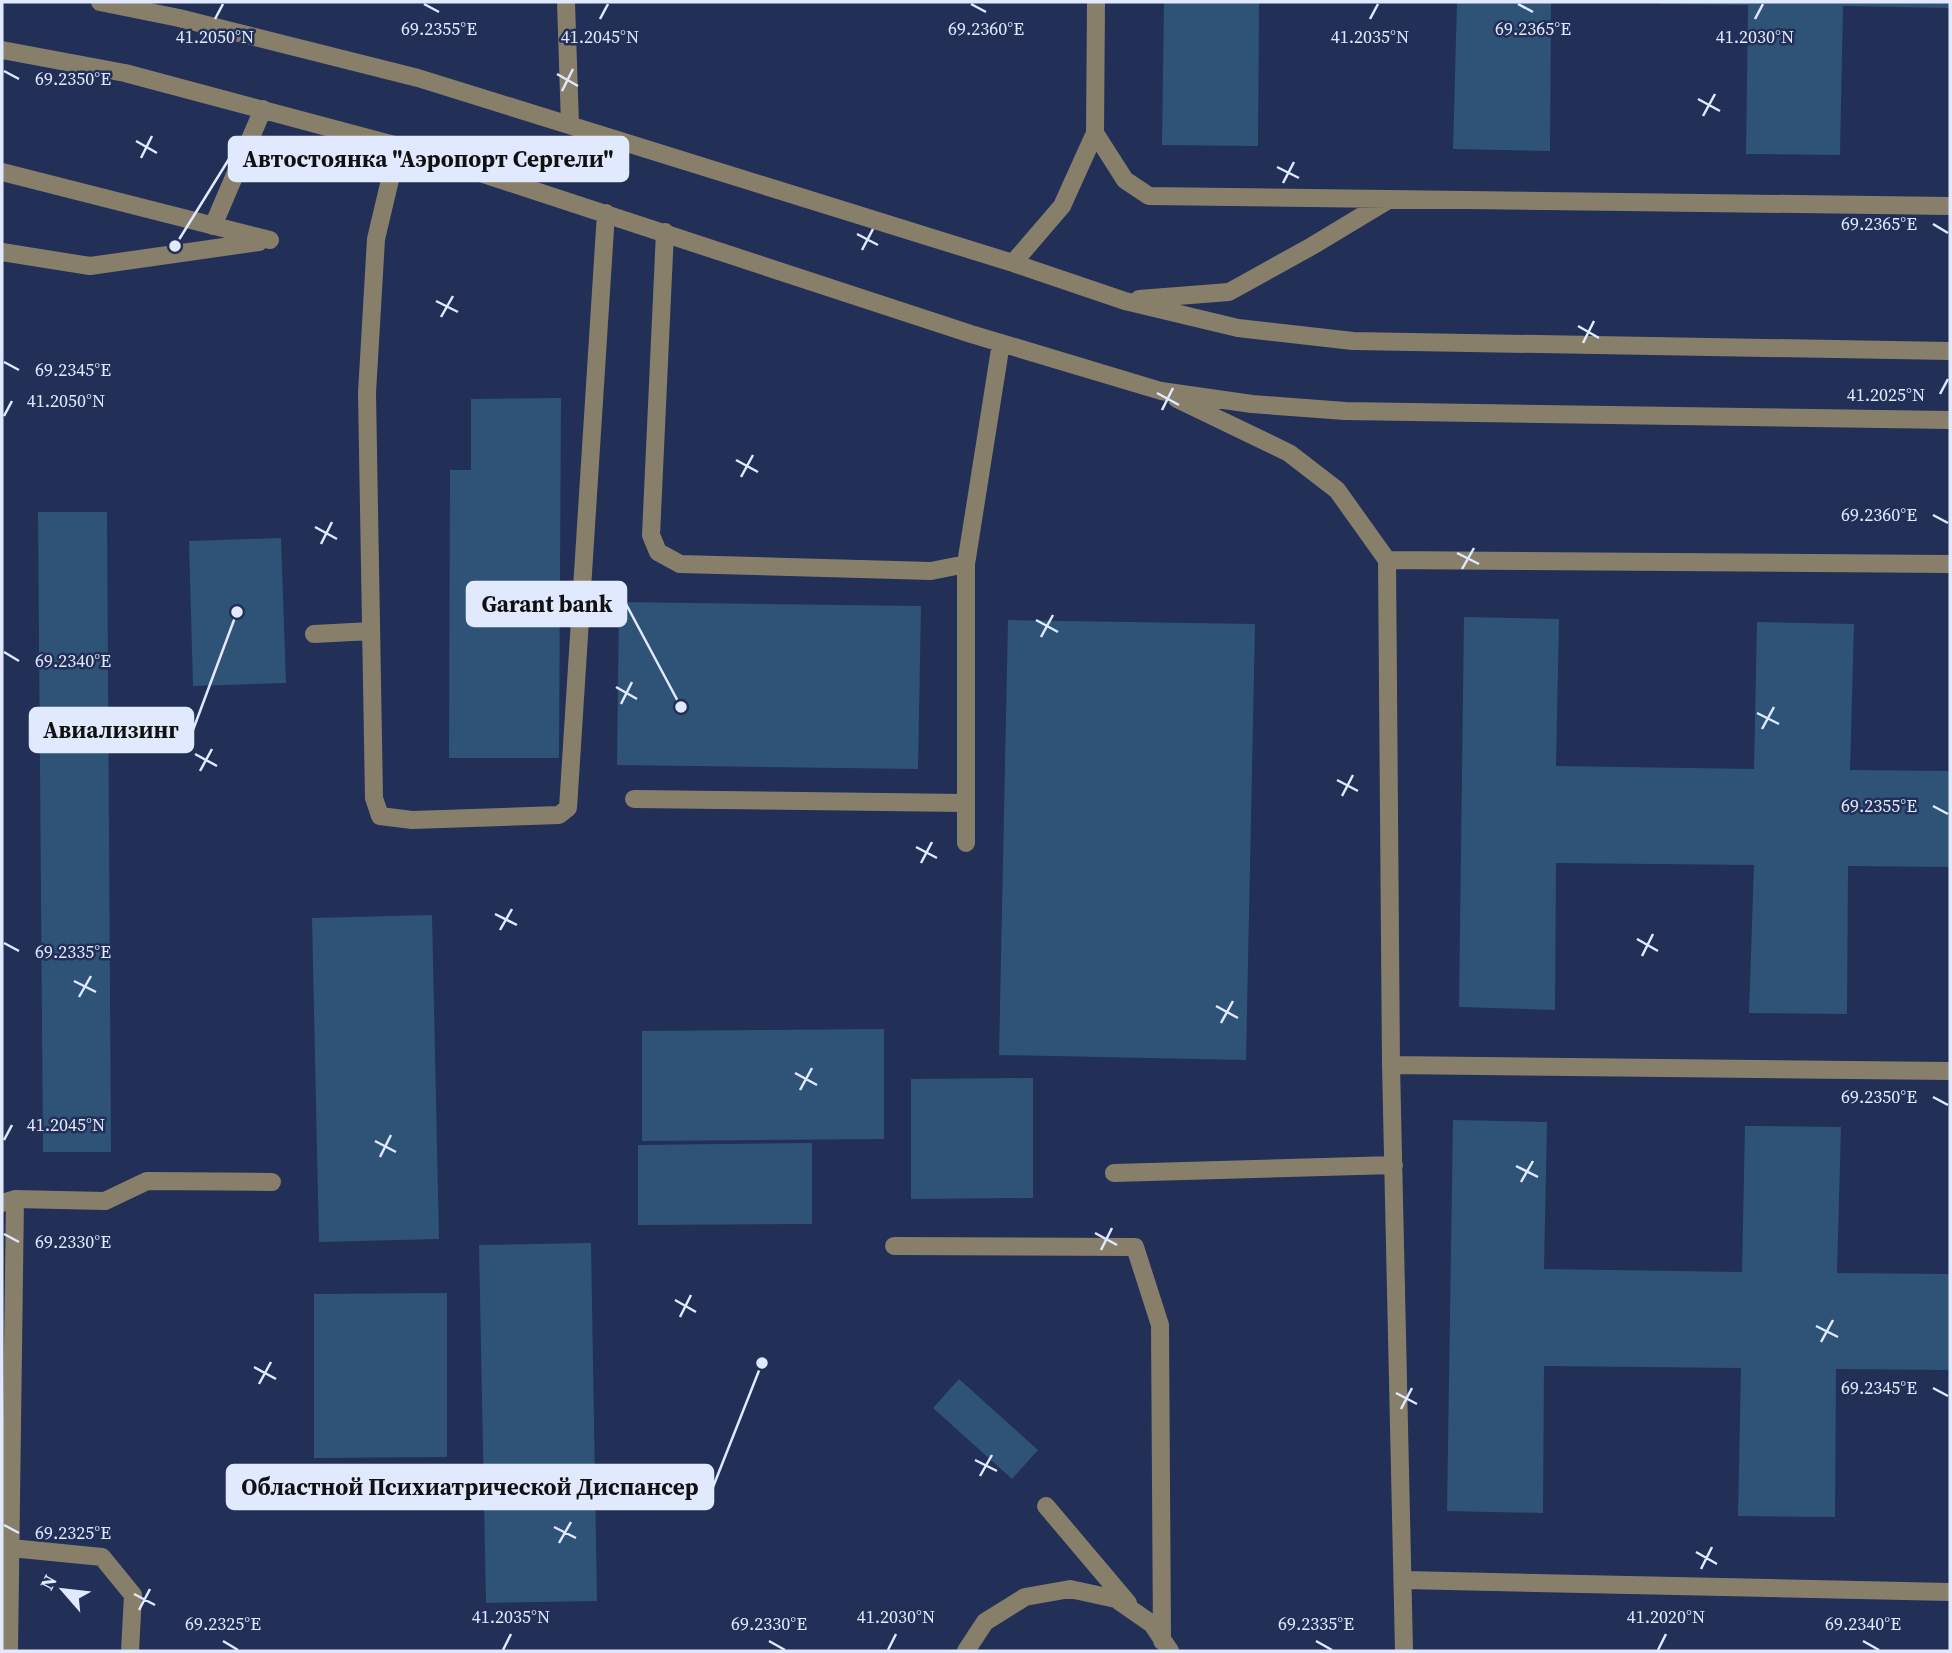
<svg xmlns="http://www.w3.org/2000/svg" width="1952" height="1653" font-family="'Source Serif 4',serif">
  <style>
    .building { fill: #2e5377 }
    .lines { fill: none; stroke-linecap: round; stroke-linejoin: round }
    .minor { stroke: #887f6a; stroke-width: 18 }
    .ticks { fill: none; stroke: #e1e9fe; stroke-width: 2.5 }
    .ticks-label { font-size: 18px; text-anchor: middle; fill: #e1e9fe; stroke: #222f57; stroke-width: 5; stroke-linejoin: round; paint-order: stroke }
    .leader { fill: none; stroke: #e1e9fe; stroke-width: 2.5 }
    .callout-dot { fill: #e1e9fe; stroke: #222f57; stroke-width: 2.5 }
    .callout { fill: #e1e9fe; stroke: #e1e9fe; stroke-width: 2.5 }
    .callout-label { font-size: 23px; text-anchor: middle; font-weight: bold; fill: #111 }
  </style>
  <rect width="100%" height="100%" fill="#222f57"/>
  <path class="building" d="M1164 2H1259L1258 146 1162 145Z
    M1457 2H1551L1550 151 1453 149Z
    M1660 2H1950V8L1843 6 1840 155 1746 154 1748 5 1660 4Z
    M561 398 559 758H449L450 470H471V399Z
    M38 512H107L111 1152H43Z
    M281 538 286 683 193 686 189 541Z
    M619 602 921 606 918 769 617 765Z
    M1464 617 1559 619 1556 766 1754 769 1757 622 1854 624 1850 770 1950 771V867L1848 866 1847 1014 1749 1013 1754 865 1556 863 1555 1010 1459 1007Z
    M1008 620 1255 624 1246 1060 999 1055Z
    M432 915 439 1239 319 1242 312 918Z
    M884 1029V1139L642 1141V1031Z
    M1033 1078V1198L911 1199V1079Z
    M1453 1120 1547 1122 1544 1269 1742 1272 1745 1126 1841 1127 1837 1273 1950 1274V1370L1836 1369 1835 1517 1738 1516 1741 1368 1544 1366 1543 1513 1447 1511Z
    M812 1143V1224L638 1225V1145Z
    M591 1243 597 1601 486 1603 479 1245Z
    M447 1293V1457L314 1458V1294Z
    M959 1379 1038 1450 1012 1479 933 1408Z"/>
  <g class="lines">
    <path class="minor" d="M100 2 179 18 418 78 1013 263 1125 301 1238 328 1353 341 1950 351
      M566 2 570 125
      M2 50 125 73 398 146 971 334 1161 391 1252 404 1345 411 1950 420
      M1095 133 1125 180 1149 196 1950 206
      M398 146 376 239 367 393 374 798 380 816 412 820 559 815 568 808 606 213
      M2 172 270 240
      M213 226 263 109
      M665 232 651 535 658 552 680 564 931 571 966 564 1001 343
      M2 252 90 266 259 242
      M1013 263 1062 206 1095 133 1096 2
      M1139 299 1229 292 1312 246 1390 199
      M1177 399 1289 453 1337 490 1387 560 1391 1065 1404 1651
      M1387 560 1950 564
      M314 634 371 631
      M634 799 965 803
      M966 843V564
      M1391 1065 1950 1071
      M1114 1173 1394 1165
      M2 1203 15 1199 105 1201 147 1181 272 1182
      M894 1246 1135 1247 1160 1325 1162 1641
      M1046 1506 1128 1603
      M11 1548 102 1557 133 1595 130 1651
      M1404 1580 1950 1592
      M9 1651 15 1199
      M966 1651 985 1622 1025 1597 1070 1589 1116 1599 1152 1624 1170 1651"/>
  </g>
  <path class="ticks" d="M424 4 439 12M971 4 986 12M1518 4 1533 12M215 19 223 4M600 19 608 4M1370 19 1378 4M1755 19 1763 4M4 71 19 79M557 74 578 86M562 91 573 69M1698 99 1720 111M1703 116 1715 94M136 141 157 153M141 158 152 136M1277 167 1299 178M1283 183 1294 162M1933 224 1948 233M857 234 878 245M862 250 873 229M436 301 458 312M441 317 453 296M1578 326 1599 338M1583 343 1594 321M4 362 19 370M1157 393 1179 405M1940 394 1948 379M1162 410 1173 388M4 416 12 401M736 460 758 472M741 477 753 455M1933 515 1948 523M315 527 337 539M321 544 332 522M1457 553 1479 564M1462 569 1474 548M1036 620 1058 632M1041 637 1053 615M4 652 19 661M616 687 637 699M621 704 632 682M1757 713 1779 724M1762 729 1774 707M195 754 217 766M200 771 212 749M1337 780 1358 791M1342 796 1353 775M1933 806 1948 814M916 847 937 858M921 863 932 842M495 914 517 925M500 930 512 909M1637 939 1658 951M4 943 19 951M1642 956 1653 934M74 981 96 992M79 997 91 976M1216 1006 1238 1018M1221 1023 1233 1001M795 1073 817 1085M800 1090 812 1068M1933 1097 1948 1105M4 1140 12 1125M375 1141 396 1152M380 1157 391 1135M1516 1166 1538 1177M1521 1182 1533 1161M1095 1233 1117 1245M4 1234 19 1242M1101 1250 1112 1228M675 1300 696 1312M680 1317 691 1295M1816 1326 1838 1337M1821 1342 1833 1320M254 1367 276 1379M259 1384 271 1362M1933 1388 1948 1396M1396 1393 1417 1404M1401 1409 1412 1388M975 1460 997 1471M980 1476 992 1455M4 1525 19 1533M554 1527 576 1538M559 1543 571 1522M1696 1552 1717 1564M1701 1569 1712 1547M134 1594 155 1605M139 1610 150 1589M223 1641 238 1650M769 1641 785 1650M1316 1641 1332 1650M1863 1641 1879 1650M503 1650 511 1634M888 1650 896 1634M1658 1650 1666 1634"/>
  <g class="ticks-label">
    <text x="439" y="35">69.2355°E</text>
    <text x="986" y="35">69.2360°E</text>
    <text x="1533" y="35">69.2365°E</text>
    <text x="215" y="43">41.2050°N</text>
    <text x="600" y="43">41.2045°N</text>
    <text x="1370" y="43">41.2035°N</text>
    <text x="1755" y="43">41.2030°N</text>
    <text x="73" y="85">69.2350°E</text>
    <text x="1879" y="230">69.2365°E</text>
    <text x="73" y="376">69.2345°E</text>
    <text x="1886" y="401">41.2025°N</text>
    <text x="66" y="407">41.2050°N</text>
    <text x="1879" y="521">69.2360°E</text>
    <text x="73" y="667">69.2340°E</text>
    <text x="1879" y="812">69.2355°E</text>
    <text x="73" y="958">69.2335°E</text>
    <text x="1879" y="1103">69.2350°E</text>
    <text x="66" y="1131">41.2045°N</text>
    <text x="73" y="1248">69.2330°E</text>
    <text x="1879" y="1394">69.2345°E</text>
    <text x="73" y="1539">69.2325°E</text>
    <text x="511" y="1623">41.2035°N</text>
    <text x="896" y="1623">41.2030°N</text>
    <text x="1666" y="1623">41.2020°N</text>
    <text x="223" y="1630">69.2325°E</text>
    <text x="769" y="1630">69.2330°E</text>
    <text x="1316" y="1630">69.2335°E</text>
    <text x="1863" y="1630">69.2340°E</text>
  </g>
  <path class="leader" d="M175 246L229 159M681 707L626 604M237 612L193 730M762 1363L713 1487"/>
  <g class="callout-dot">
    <circle cx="175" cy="246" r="7"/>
    <circle cx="681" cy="707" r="7"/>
    <circle cx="237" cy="612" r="7"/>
    <circle cx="762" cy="1363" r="7"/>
  </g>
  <g class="callout">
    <rect x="229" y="137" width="399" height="44" rx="7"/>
    <rect x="467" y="582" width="159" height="44" rx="7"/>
    <rect x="30" y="708" width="163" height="44" rx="7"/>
    <rect x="227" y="1465" width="486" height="44" rx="7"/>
  </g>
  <g class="callout-label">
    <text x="428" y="167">Автостоянка "Аэропорт Сергели"</text>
    <text x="547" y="612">Garant bank</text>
    <text x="111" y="738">Авиализинг</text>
    <text x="470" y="1495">Областной Психиатрической Диспансер</text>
  </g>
  <rect width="1952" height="1653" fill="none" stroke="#e1e9fe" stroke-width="7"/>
  <g transform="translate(63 1590) rotate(298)" stroke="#222f57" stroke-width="5" paint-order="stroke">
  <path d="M0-5L12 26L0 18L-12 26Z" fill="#e1e9fe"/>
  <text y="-10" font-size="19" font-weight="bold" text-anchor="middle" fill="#e1e9fe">N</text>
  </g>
</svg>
